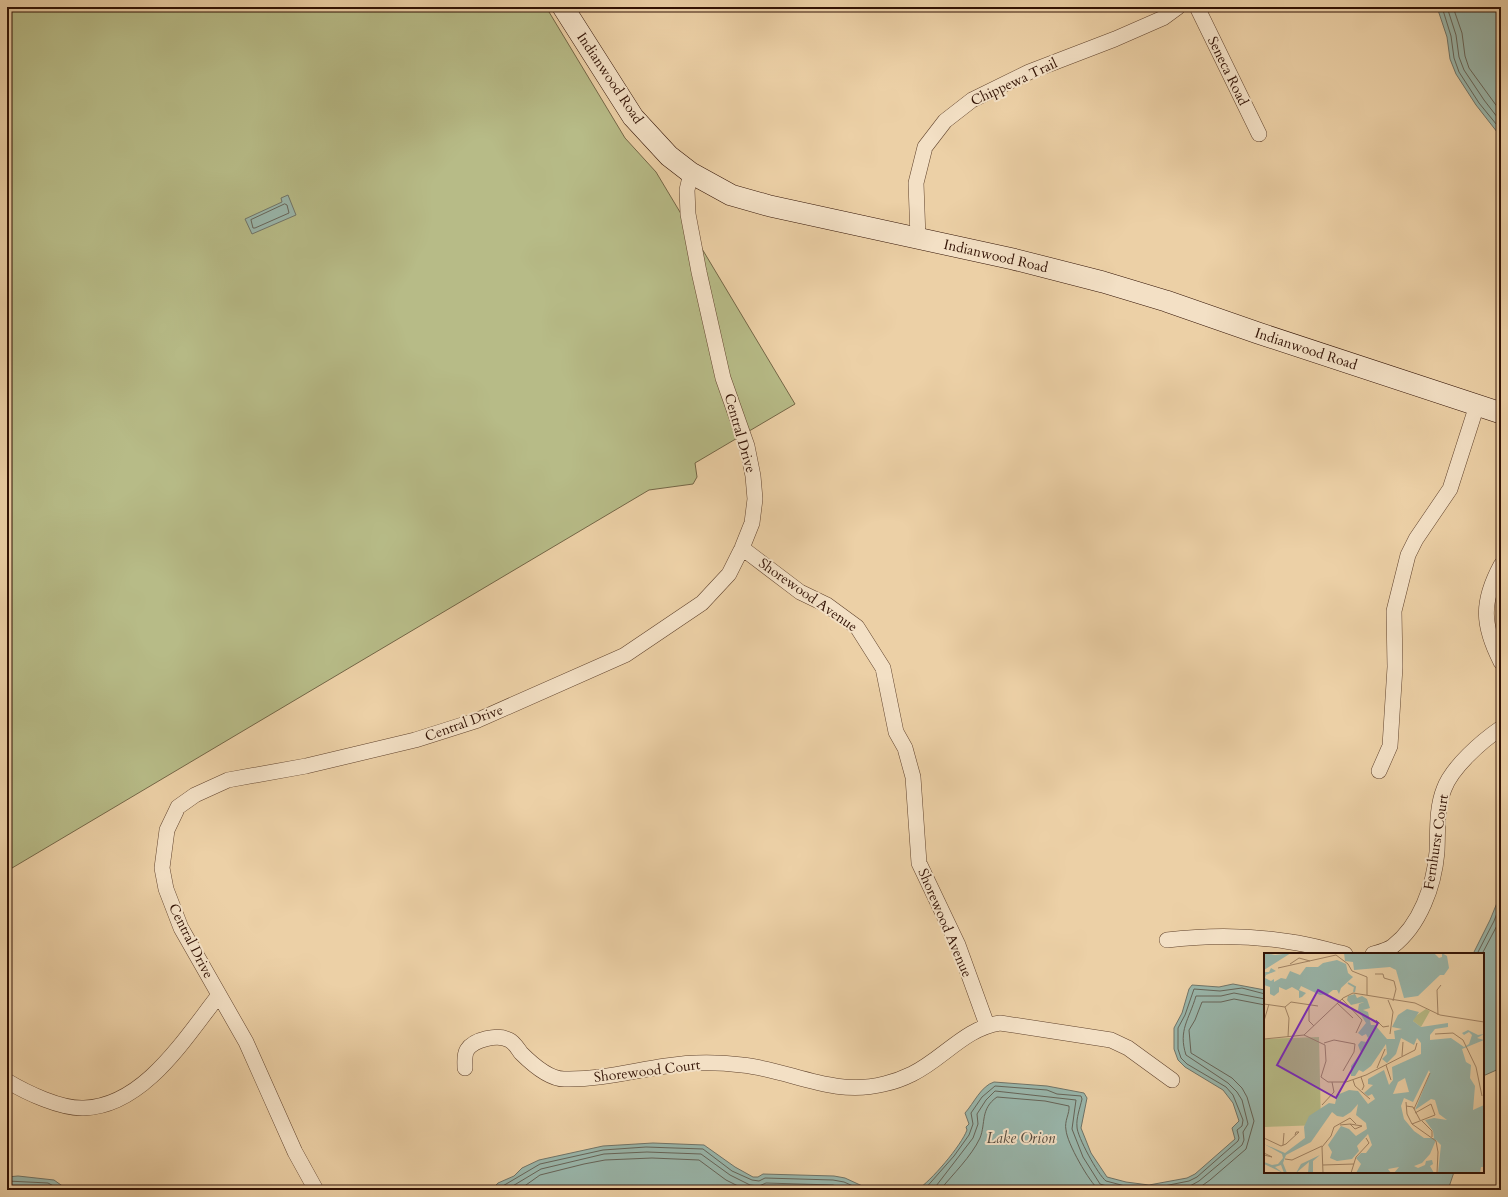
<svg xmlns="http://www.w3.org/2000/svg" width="1508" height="1197" font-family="Cardo,serif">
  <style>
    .green { fill: #b7bb87; stroke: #746646 }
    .water { fill: #99b6ab; stroke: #707468 }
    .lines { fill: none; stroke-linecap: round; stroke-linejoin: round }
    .shore { stroke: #666458; stroke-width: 1 }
    .street-casing { stroke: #60422c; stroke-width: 16 }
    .secondary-casing { stroke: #321204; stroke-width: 22 }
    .street { stroke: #f3e0c5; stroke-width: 15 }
    .secondary { stroke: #f3e0c5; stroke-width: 21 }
    .labels { text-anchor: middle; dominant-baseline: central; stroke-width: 4; stroke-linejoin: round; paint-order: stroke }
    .street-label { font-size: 14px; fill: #321204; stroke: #f3e0c5 }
    .water-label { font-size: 15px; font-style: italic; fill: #564b3e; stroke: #f3e0c5 }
    .inset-river { fill: none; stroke: #99b6ab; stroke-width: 2 }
    .inset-road { fill: none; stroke: #a28465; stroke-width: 1 }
    .view { fill: #7b2cbf; fill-opacity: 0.15; stroke: #7b2cbf; stroke-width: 2 }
    .inset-edge { fill: none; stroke: #321204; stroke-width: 2 }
  </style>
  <rect width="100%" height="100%" fill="#ecd0a6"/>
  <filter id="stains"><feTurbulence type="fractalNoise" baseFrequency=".005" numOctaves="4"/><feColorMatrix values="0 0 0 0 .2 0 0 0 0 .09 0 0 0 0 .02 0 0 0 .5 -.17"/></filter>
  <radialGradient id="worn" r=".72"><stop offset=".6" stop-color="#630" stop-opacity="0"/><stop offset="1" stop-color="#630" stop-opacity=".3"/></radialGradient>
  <path class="green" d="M7 7H546L625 138 656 172 795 404 695 463 697 477 693 484 649 490 7 871Z"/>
  <path class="water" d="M1437 7H1501V137L1476 105 1456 74 1450 59 1447 37Z
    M288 195 296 215 252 234 245 219 282 202 281 198Z
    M1501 893V1068L1483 1076V954H1473L1490 920Z
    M1233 984 1265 990V1172H1454L1448 1190H917C931 1181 961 1146 967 1130L966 1127 969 1124 965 1113C974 1103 981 1086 994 1082L1047 1086 1084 1093 1087 1098 1081 1128 1091 1153 1107 1177 1126 1182 1149 1185 1187 1178 1195 1174 1235 1139 1232 1128 1239 1121 1233 1103 1223 1090 1185 1067 1178 1060 1174 1049V1028L1182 1013 1189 989 1192 985 1219 987Z
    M653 1143 704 1145 735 1167 753 1177H758L763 1174 834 1176 845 1178 871 1190H491L498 1183 514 1176 522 1168 539 1160 603 1146Z
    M18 1176 54 1180 68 1190H7V1177Z"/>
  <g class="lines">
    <path class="shore" d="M1442 7 1451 36 1454 58 1459 72 1479 103 1501 130
      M1447 7 1456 35 1459 57 1464 70 1484 100 1501 122
      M1453 7 1462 33 1465 56 1469 68 1501 112
      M285 204 287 205 289 213 255 228H253L251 220Z
      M1477 954 1494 921 1501 903
      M1482 954 1501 918
      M7 1181 48 1183 61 1190
      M7 1186H38L52 1190
      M496 1190 540 1164 603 1150 646 1147 703 1149 732 1171 752 1180 759 1181 765 1178 833 1180 844 1182 862 1190
      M506 1190 541 1169 604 1154 647 1152 701 1154 730 1175 750 1185 759 1186 766 1183 833 1185 850 1190
      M519 1190 540 1175 584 1164 605 1160 652 1158 699 1160 726 1180 746 1190
      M924 1190 954 1156 969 1135 973 1124 971 1113 982 1097 995 1086 1047 1090 1057 1094 1081 1096 1082 1099C1080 1108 1076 1118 1077 1127 1077 1136 1098 1175 1106 1181L1125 1186 1149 1189 1189 1181 1197 1177 1238 1141 1239 1138 1237 1130 1242 1126 1243 1120 1233 1095 1226 1087 1187 1064 1181 1058 1178 1049V1028L1185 1015 1194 989 1220 991 1242 988 1265 994
      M933 1190 973 1138 978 1124 977 1114 986 1100 995 1091 1076 1100 1072 1129 1083 1157 1100 1184 1120 1190
      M940 1190C953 1174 971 1157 980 1138 986 1123 980 1109 997 1097L1045 1101 1069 1106C1070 1113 1064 1121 1066 1130 1067 1143 1089 1182 1099 1190
      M1169 1190 1190 1186 1199 1181 1242 1145 1244 1140 1243 1132 1248 1124 1242 1100 1237 1092 1228 1083 1186 1055C1178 1030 1189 1020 1196 996H1221L1234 993 1265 999
      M1196 1190 1210 1180 1246 1149 1254 1121 1247 1097 1242 1088 1232 1078 1191 1053 1189 1030 1195 1020 1202 1002H1221L1234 999 1265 1005"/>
    <g class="street-casing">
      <path id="street" d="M1197 7 1259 134
        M918 238 916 183 925 147 945 121 972 100 1029 72 1115 39 1163 18 1178 7
        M742 548 800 592 827 605 857 627 883 668 896 732 905 748 913 777 919 863 958 945 987 1025
        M1501 565C1481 602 1482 625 1501 662
        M1379 771 1390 746 1395 667 1394 611 1408 555 1416 539 1450 489 1477 405
        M1167 940C1207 935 1250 935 1291 942 1309 944 1327 950 1345 954
        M1373 954C1380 952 1388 950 1393 946 1420 925 1434 886 1437 852 1438 832 1436 809 1444 789 1452 767 1482 741 1501 728
        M465 1068C465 1061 464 1055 467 1050 474 1039 498 1034 509 1040 514 1042 518 1049 521 1053 532 1064 549 1079 564 1079 599 1080 632 1071 666 1066 690 1062 718 1062 742 1065 791 1070 832 1097 884 1084 893 1082 904 1078 912 1074 943 1059 965 1028 1000 1023L1111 1040 1128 1048 1172 1080
        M7 1081C27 1093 61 1109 84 1108 144 1106 185 1038 219 995
        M316 1190 295 1152 246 1042 181 928 166 889 162 868 167 830 178 807 195 795 228 780 306 766 415 740 478 720 625 655 702 603 729 574 742 548 752 523 755 499 753 476 747 446 723 378 699 272 688 214 687 190 691 173"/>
    </g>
    <g class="secondary-casing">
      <path id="secondary" d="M563 7 633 117 669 156 691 173 731 195 770 206 1013 259 1103 282 1166 301 1258 333 1501 413"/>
    </g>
    <use href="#street" class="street"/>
    <use href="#secondary" class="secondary"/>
  </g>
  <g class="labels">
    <g class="street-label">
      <text transform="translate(1228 71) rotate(64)">Seneca Road</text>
      <text transform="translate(610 78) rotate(56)">Indianwood Road</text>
      <text transform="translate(1014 82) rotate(-25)">Chippewa Trail</text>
      <text transform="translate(996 256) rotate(13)">Indianwood Road</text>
      <text transform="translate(1306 349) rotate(18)">Indianwood Road</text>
      <text transform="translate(740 433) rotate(74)">Central Drive</text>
      <text transform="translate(808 595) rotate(35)">Shorewood Avenue</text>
      <text transform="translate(464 723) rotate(-20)">Central Drive</text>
      <text transform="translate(1436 842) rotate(-81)">Fernhurst Court</text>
      <text transform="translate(945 923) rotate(67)">Shorewood Avenue</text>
      <text transform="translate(191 941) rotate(63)">Central Drive</text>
      <text transform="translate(647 1071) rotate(-7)">Shorewood Court</text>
    </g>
    <g class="water-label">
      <text x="1021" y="1138">Lake Orion</text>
    </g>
  </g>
  <g transform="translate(1264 953)">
    <rect width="220" height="220" fill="#ecd0a6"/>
    <path d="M162 56 166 58 157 74 149 68 150 64ZM55 84 57 172 0 174V86Z" fill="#b7bb87"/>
    <path d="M0 0 11 2 27 0 0 17ZM80 0H170L175 5 178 4V0L183 3 185 15 180 22H176L154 43 140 45 132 17 126 14 90 17 89 9 81 8ZM73 7 82 11 84 20 89 24 77 35 75 41 73 37H69L64 41 56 42 37 33 35 37 42 40 38 44 35 45V38L28 34 22 37 15 34V39L10 43 6 41V34L0 32V19H5L7 15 12 18 2 22 1 25 7 28 10 26V29L17 25 22 26 26 18 36 22 42 14H54L59 10ZM91 41 93 45 98 43 103 46 106 55 99 57 104 59 107 72H111L123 86H131L130 78 138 76 128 74 134 62 143 56 155 59 149 68 157 74 184 70V74L171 76 166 82V87L187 85 200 94 205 91 208 82 205 79 200 82 198 80 204 77 214 82 220 81 213 85 220 87 198 96 202 109 207 112 206 125 211 133 209 157 220 152V214H217L216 220H174L177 192 172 187 166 201 158 210 150 213 154 215 161 212 162 208 168 207 169 211 166 213 170 220H130L135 214 124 216 127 220H92L97 211 92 205 97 200H102L108 192 104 181 93 193 95 198 88 206 73 208 66 205 68 199 64 192 77 173 85 176 92 183 103 176 102 170 92 162 94 151 87 159 79 164 73 163 68 159 47 189 22 202 19 210 23 220H20L17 212 11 214 19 220 0 211V209L8 212 14 211 19 205 18 201 0 191 21 200 41 185 40 174 45 163 51 159 48 151 51 159 65 150 71 151 73 142 85 137 94 138 104 151 111 146 108 141 104 143 100 140 109 132 104 131V126L120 117 125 132 129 127 128 114 157 101V90L153 85 150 92 137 85 132 101 123 110 118 106 123 101 122 91 107 113 99 119 95 117 91 123H87V113L97 100 94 92 97 88 102 89 104 85 102 81 98 83 94 80 102 70 94 57 95 51 100 49 87 52 83 47 84 43ZM165 117 166 120 151 157 167 146 171 147 175 161 183 167 170 165 161 167 169 178 170 185H160L150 178 140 166 137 153 140 145 149 149ZM141 125 145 139 129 141 134 129ZM56 202 49 208V220H44L45 209 32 220 37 211Z" fill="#99b6ab" fill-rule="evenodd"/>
    <path class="inset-river" d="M84 30 91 34 90 39"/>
    <path class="inset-road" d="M26 11 35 5 46 8M14 15 72 2 84 11 88 18 103 24V42M111 21H119L120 25 130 28 132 36 129 48M78 46 98 67 92 80M124 47 129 59 126 81M73 50 89 65M0 51 21 54 25 65 24 84M45 53V68L50 73M21 54 27 49 54 53M174 62 173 37 177 32M112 67 119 74 125 73M0 68 5 51M171 81 189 80 199 87 212 114 218 143M40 82 61 92 62 108 57 124 64 129H82L102 122 151 97 153 90M0 86 40 82 79 45 89 40 151 50 176 62 220 69M60 90 70 87 91 91M138 103 139 89M122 112 127 127M113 115 121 96M79 118 90 99 91 91M97 124 100 133 98 137M89 127 91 133 106 146M142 149 143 161 148 171 172 188 174 199 173 220M58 152 70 139 68 129M142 153 149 154 156 167M150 156 166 120M158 168 168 178V184M148 171 171 162 167 151 151 160M76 172 86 171 91 176 98 173 86 171M0 185 17 193 22 191 35 179H32L31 182M19 192 20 180M0 200 8 204 0 202M21 206 28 207 58 193M59 212 90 211M59 220 58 194 67 183 70 174 86 165 92 171M87 220 92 204 105 190 102 185"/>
    <path class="view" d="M54 37 114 70 72 145 13 112Z"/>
    <rect width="220" height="220" class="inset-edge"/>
  </g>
  <rect width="1508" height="1197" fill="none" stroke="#ecd0a6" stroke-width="24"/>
  <rect x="8" y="8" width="1492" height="1181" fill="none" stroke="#321204" stroke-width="2"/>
  <rect x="12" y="12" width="1484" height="1173" fill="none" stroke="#321204"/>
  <rect width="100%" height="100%" filter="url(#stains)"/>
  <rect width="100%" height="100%" fill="url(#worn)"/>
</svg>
